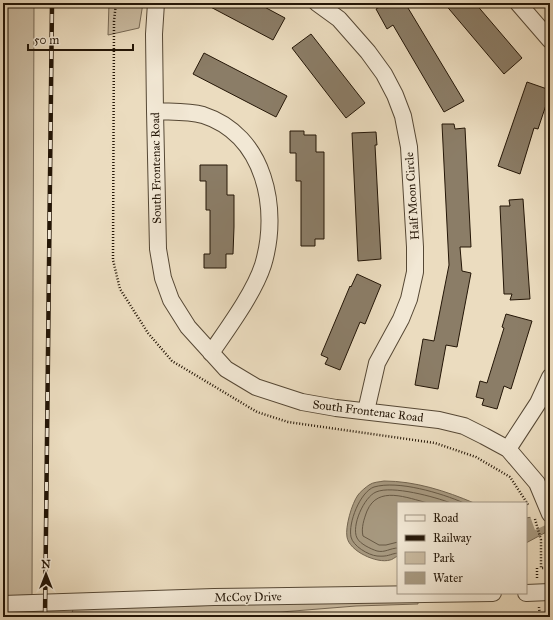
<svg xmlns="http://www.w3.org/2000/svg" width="553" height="620" font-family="'IM FELL Great Primer',serif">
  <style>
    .green { fill: #c9baa0; stroke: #766854 }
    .water { fill: #a79980; stroke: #736550 }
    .pier { fill: #ebdcbf }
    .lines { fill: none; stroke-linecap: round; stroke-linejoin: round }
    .shore { stroke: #665844; stroke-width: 1 }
    .building { fill: #8b7d67; stroke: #241607 }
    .minor-casing { stroke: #564835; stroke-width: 18 }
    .path { stroke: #241607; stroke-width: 2.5; stroke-dasharray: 1 2; stroke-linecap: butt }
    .minor { stroke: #f2e8d5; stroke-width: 16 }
    .rail-casing { stroke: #241607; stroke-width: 4.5 }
    .rail { stroke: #f2e8d5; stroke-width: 3; stroke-dasharray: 9; stroke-linecap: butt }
    .labels { text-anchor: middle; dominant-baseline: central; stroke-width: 3; stroke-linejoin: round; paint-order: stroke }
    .street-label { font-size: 12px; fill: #241607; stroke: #f2e8d5 }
  </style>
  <rect width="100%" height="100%" fill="#ebdcbf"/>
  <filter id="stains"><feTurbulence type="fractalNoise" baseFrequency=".005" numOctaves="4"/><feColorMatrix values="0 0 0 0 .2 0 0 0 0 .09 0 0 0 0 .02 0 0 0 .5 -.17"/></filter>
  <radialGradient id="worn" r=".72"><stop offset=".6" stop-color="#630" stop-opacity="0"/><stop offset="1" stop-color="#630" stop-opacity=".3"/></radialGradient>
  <path class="green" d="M3 3H34L32 595 3 596Z
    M109 3H143L139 28 108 35Z
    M418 600V604L356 606 281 612 72 613 73 609Z"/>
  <path class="water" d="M384 481C415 481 446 491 474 503H398V556C395 557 392 560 390 560 377 564 349 551 347 537 345 527 352 503 358 495 360 492 366 487 369 485 373 482 379 482 384 481Z
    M550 510V530L526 543V518L532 517Z"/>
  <path class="pier" d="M550 508V523L535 530 530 516Z"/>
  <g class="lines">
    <path class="shore" d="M398 542 386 545H379L363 536C361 528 364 519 367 511 378 485 407 498 428 503
      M398 548C390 548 385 553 377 551 371 549 360 544 357 538 351 526 364 497 376 492 392 485 435 497 451 503
      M398 553C389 554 389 557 377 556 368 555 353 546 351 537 348 523 360 492 374 487 398 480 441 493 464 503"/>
  </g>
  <path class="building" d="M203 3H257L285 18 273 40Z
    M387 3H405L464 101 444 112 393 25 387 29 376 9Z
    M444 3H475L522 58 504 74Z
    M311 34 365 103 346 118 292 48Z
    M204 53 287 96 276 117 193 74Z
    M527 82 550 90V93L538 129 534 128 520 174 498 166Z
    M442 124H454L455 129 465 128 471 247H460L462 271 471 273 457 347 446 345 438 389 415 385 423 339 434 341 449 265Z
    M290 131H304V135H316V152H324V239H315V246H301V181H296V153H290Z
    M376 132 377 145H375L381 259 358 261 352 133Z
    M200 165H227V195H234V227L233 254H226V268H204V254H210V210H206V181H200Z
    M523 199 530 299 510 300 512 294H504L500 206H510L509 200Z
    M357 274 381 285 365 324 360 322 340 370 325 364 328 358 321 355 350 286 351 287Z
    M506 314 532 321 511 389 504 386 497 409 482 405 484 399 476 397 480 381 487 383 504 328 502 327Z"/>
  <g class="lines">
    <g class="minor-casing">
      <path id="minor" d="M156 3 154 34 155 111 158 249 163 278 171 300 188 327 226 369 256 387 302 402 336 408 439 420 464 426 484 436 508 449 537 483 550 514
        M317 3 339 19 368 52 384 74 395 95 403 116 409 147 415 247V272L409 299 401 319 377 363 366 411
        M518 3 550 40
        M155 111C170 112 188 111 203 115 265 135 280 209 263 265 254 293 228 328 211 353
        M508 449 538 403 550 377
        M526 593 550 592
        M3 604 214 597 493 593"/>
    </g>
    <path class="path" d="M116 3 114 21 113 260 120 289 148 333 172 361 257 412 288 422 435 443 476 457 510 477 529 506
      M535 519 541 540V568H550
      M537 568V580
      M539 607 540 617"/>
    <use href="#minor" class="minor"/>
    <g class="rail-casing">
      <path id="rail" d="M45 617 52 3"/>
    </g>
    <use href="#rail" class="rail"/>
  </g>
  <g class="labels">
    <g class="street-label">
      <text transform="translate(156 168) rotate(-91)">South Frontenac Road</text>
      <text transform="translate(412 196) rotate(-94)">Half Moon Circle</text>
      <text transform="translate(368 411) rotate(7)">South Frontenac Road</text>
      <text transform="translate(248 597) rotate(-1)">McCoy Drive</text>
    </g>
  </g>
  <rect width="553" height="620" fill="none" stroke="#ebdcbf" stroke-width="16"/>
  <rect x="4" y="4" width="545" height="612" fill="none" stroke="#241607" stroke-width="2"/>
  <rect x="8" y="8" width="537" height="604" fill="none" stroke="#241607"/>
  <rect x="397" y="502" width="130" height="92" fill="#f2e8d5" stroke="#a09483"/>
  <rect x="405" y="515" width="20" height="6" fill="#f2e8d5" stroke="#a09483"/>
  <text x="433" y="522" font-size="12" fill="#241607">Road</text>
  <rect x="405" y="535" width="20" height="6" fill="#241607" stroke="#a09483"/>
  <text x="433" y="542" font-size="12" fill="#241607">Railway</text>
  <rect x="405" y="552" width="20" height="12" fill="#c9baa0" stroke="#a09483"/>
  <text x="433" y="562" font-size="12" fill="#241607">Park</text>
  <rect x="405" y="572" width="20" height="12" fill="#a79980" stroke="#a09483"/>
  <text x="433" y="582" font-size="12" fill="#241607">Water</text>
  <g transform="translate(46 574)" stroke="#f2e8d5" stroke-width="3" paint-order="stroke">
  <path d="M0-3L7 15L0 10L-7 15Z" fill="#241607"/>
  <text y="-6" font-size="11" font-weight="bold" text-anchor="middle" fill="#241607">N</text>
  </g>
  <path d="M28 44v6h105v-6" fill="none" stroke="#241607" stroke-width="2"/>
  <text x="34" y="44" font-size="12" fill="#241607" stroke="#f2e8d5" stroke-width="3" paint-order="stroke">50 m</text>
  <rect width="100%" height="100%" filter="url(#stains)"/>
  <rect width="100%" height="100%" fill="url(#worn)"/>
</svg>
